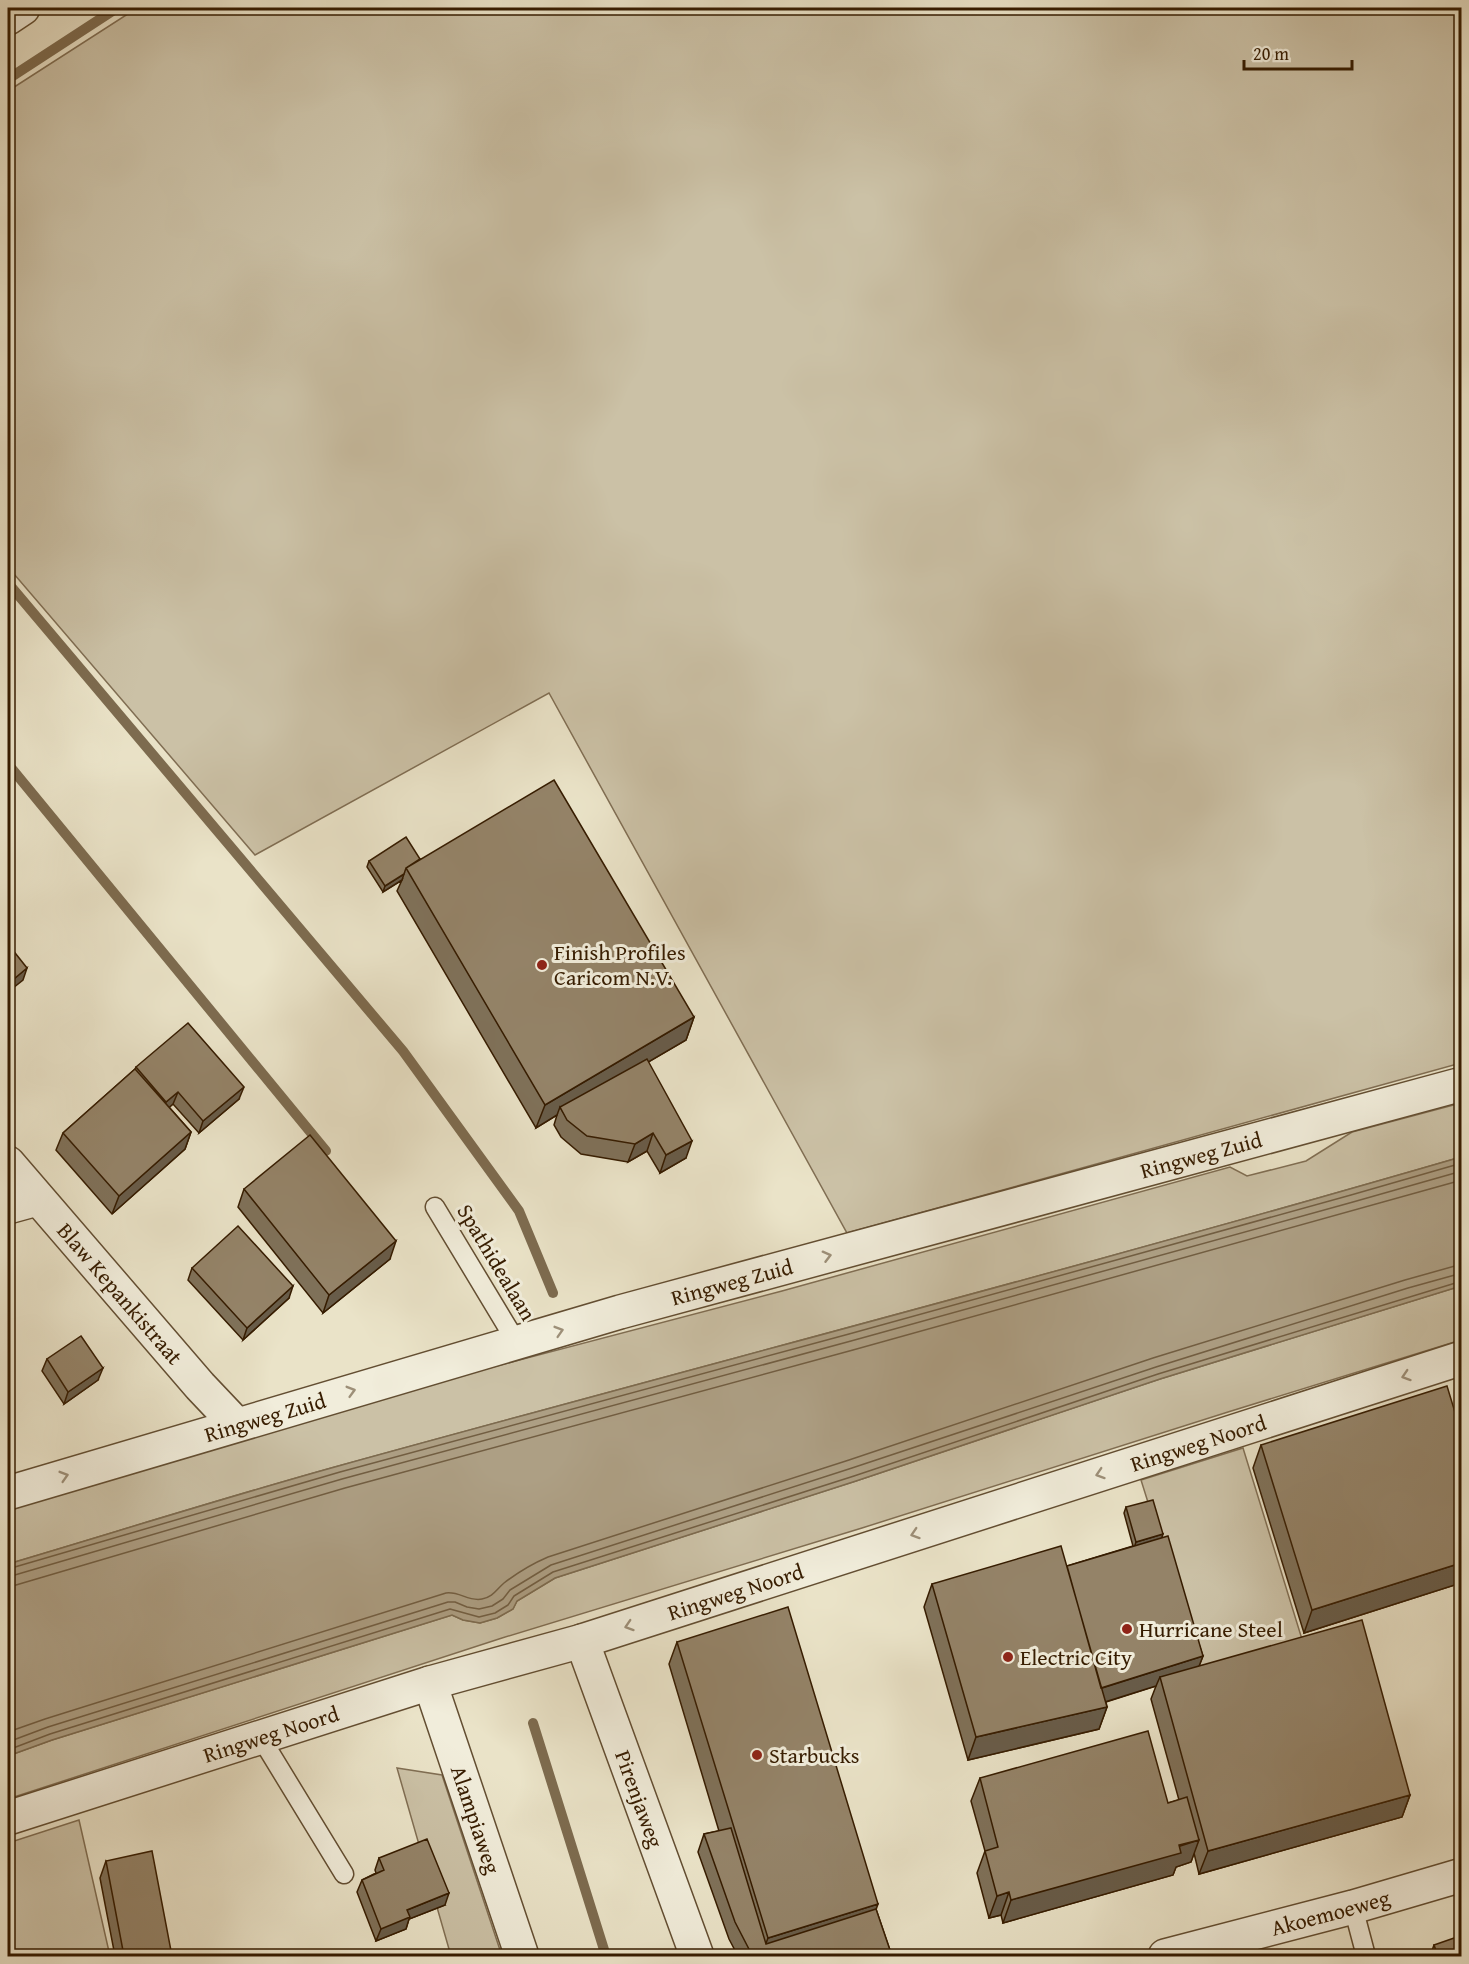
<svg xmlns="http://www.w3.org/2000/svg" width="1469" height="1964" font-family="'Gentium Book Plus',serif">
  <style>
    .green { fill: #cbc1a6; stroke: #806e53; stroke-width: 1.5 }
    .water { fill: #ad9f84; stroke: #7d6b4f; stroke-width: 1.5 }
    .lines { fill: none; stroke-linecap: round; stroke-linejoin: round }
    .shore { stroke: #725e42; stroke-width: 1.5 }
    .stream { stroke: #7d6b4f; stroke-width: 10 }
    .service-casing { stroke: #634e32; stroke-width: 21 }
    .minor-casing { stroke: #634e32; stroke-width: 36 }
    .tertiary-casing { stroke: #634e32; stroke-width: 36 }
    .service { stroke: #f1eddb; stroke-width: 18 }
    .minor { stroke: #f1eddb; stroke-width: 33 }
    .tertiary { stroke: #f1eddb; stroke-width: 33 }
    .wall { fill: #7f7159; stroke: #361c00; stroke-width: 1.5 }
    .shaded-wall { fill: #685c49; stroke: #361c00; stroke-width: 1.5 }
    .building { fill: #948368; stroke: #361c00; stroke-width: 1.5 }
    .oneway { stroke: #9d8f78 }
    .poi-dot { fill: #8f2418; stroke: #f1eddb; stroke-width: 2 }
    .labels { text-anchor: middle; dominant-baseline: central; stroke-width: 6; stroke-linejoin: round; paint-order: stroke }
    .poi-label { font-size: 22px; fill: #361c00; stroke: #f1eddb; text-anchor: start }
    .street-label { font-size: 22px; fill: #361c00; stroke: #f1eddb }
  </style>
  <rect width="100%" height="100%" fill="#eae3c8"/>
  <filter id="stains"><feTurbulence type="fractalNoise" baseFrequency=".00333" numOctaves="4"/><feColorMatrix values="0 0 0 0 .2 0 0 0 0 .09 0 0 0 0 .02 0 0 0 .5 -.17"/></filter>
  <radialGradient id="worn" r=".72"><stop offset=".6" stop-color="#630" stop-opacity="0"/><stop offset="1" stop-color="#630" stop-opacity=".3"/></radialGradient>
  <path class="green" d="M137 8H1461V1063L847 1233 549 693 255 855 8 567V91Z
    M1461 1103V1157C1090 1265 715 1362 342 1465 230 1496 119 1531 8 1564V1506L470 1373 782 1291 1230 1167 1247 1176 1306 1161 1352 1132Z
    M1461 1286V1340L1228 1412 862 1528 502 1638 8 1799V1756L52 1740 452 1615 463 1620 480 1623 497 1618 513 1609 517 1601 555 1578 856 1481 1160 1379Z
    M1243 1448 1305 1649 1204 1681 1141 1480Z
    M397 1768 442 1775 502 1956H451Z
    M79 1820 110 1956H8V1843Z"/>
  <path class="water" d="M1461 1157V1286L1160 1379 856 1481 555 1578 517 1601 513 1609 497 1618 480 1623 463 1620 452 1615 52 1740 8 1756V1564C119 1531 230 1496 342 1465 715 1362 1090 1265 1461 1157Z"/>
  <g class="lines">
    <path class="shore" d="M8 1569 340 1472 849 1334 1351 1195 1462 1163
      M8 1577 342 1479 851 1341 1353 1202 1462 1171
      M8 1586 16 1585 345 1488 853 1350 1462 1180
      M8 1732 45 1719 446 1593C459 1591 469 1602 482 1599 493 1597 496 1590 504 1583 517 1573 534 1563 548 1557L849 1460 1153 1358 1405 1280 1462 1264
      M8 1742 48 1727 448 1602H455L467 1607 479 1609 492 1606 503 1599 510 1590 551 1565 852 1468 1156 1367 1408 1288 1462 1273
      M8 1750 50 1734 450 1609 479 1617 495 1613 508 1605 514 1596 553 1572 854 1476 1158 1374 1462 1281"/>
    <path class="stream" d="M8 79 117 8
      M8 583 403 1051 519 1211 553 1293
      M8 764 326 1151
      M533 1723 606 1956"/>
    <g class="service-casing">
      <path id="service" d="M435 1207 517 1343
        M261 1738 344 1874
        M1353 1907 1366 1956"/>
    </g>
    <g class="minor-casing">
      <g id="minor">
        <path d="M8 18 23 8"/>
        <path id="s1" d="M8 1163 200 1386 236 1424"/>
        <path d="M8 1207 37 1199"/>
        <path id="s2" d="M582 1641 697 1956"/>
        <path id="s3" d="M430 1683 522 1956"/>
        <path id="s4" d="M1165 1956 1353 1907 1462 1875"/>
      </g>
    </g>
    <g class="tertiary-casing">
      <g id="tertiary">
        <path id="s5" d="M8 1493 620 1312 1462 1084"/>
        <path id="s6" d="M8 1818 430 1683 582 1641 1462 1358"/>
      </g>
    </g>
    <use href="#service" class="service"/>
    <use href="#minor" class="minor"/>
    <use href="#tertiary" class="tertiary"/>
  </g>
  <path class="wall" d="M420 859 694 1017 686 1040 648 1062 686 1158 660 1173 647 1151 628 1162 581 1154 561 1137 554 1125 557 1115 536 1128 397 891 402 880 383 892 367 867 369 861Z
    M136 1067 239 1099 199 1133 173 1104 169 1107 191 1132 185 1149 112 1214 56 1150 63 1133 135 1069Z
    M244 1189 390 1259 323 1313 238 1207Z
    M192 1268 289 1298 243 1340 188 1280Z
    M47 1359 98 1380 64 1404 42 1371Z
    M1461 1432V1583L1304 1633 1253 1468 1261 1445Z
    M1126 1507 1162 1537 1203 1656 1199 1666 1410 1795 1402 1817 1199 1874 1194 1853 1191 1862 1176 1867 1173 1875 1003 1923 1001 1915 989 1918 977 1873 985 1851 971 1801 980 1778 1168 1803 1179 1800 1151 1699 1156 1686 1106 1702 1107 1707 1099 1729 968 1760 924 1607 932 1584 1067 1566 1133 1546 1124 1513Z
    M677 1642 876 1909 892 1956H738L729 1939 698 1852 704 1834 719 1831 669 1664Z
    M379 1858 445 1905 409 1919 406 1929 376 1941 357 1892 362 1880 376 1873 375 1870Z
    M106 1861 172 1956H115L100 1878Z
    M1434 1945 1461 1956H1430Z"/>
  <path class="shaded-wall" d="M404 874 402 880 383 892 385 886Z
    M27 968 23 980 8 992V984Z
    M694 1017 686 1040 563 1112 560 1107 557 1115 536 1128 545 1105Z
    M244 1087 239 1099 199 1133 203 1121Z
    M178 1092 173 1104 162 1114 166 1102Z
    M191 1132 185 1149 112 1214 119 1196Z
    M653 1133 647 1151 628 1162 635 1144Z
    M692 1141 686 1158 660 1173 666 1155Z
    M396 1241 390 1259 323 1313 329 1295Z
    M293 1286 289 1298 243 1340 247 1328Z
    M103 1368 98 1380 64 1404 68 1392Z
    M1163 1534 1161 1540 1134 1548 1136 1542Z
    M1461 1563V1583L1304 1633 1312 1610Z
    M1203 1656 1196 1674 1160 1677 1156 1686 1092 1706 1099 1689Z
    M1107 1707 1099 1729 968 1760 976 1737Z
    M1410 1795 1402 1817 1199 1874 1208 1851Z
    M1199 1840 1191 1862 1176 1867 1173 1875 1003 1923 1011 1900Z
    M1009 1892 1001 1915 989 1918 997 1896Z
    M449 1893 445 1905 409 1919 406 1929 376 1941 381 1929 407 1910Z
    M878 1904 870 1927 761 1956 768 1938Z"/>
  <path class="building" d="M554 780 694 1017 545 1105 406 868Z
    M406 837 420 859 406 868 404 874 385 886 369 861Z
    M8 944 27 968 8 984Z
    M188 1023 244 1087 203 1121 178 1092 166 1102 136 1067Z
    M647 1059 692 1141 666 1155 653 1133 635 1144 587 1136 567 1120 560 1107Z
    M135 1069 191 1132 119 1196 63 1133Z
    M310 1135 396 1241 329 1295 244 1189Z
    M238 1226 293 1286 247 1328 192 1268Z
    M81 1336 103 1368 68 1392 47 1359Z
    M1447 1386 1461 1432V1563L1312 1610 1261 1445Z
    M1153 1500 1163 1534 1136 1542 1126 1507Z
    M1168 1536 1203 1656 1101 1688 1067 1566Z
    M1061 1546 1107 1707 976 1737 932 1584Z
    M788 1607 878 1904 768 1938 677 1642Z
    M1362 1620 1410 1795 1208 1851 1160 1677Z
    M1148 1731 1168 1803 1187 1797 1199 1840 1179 1845 1181 1853 1011 1900 1009 1892 997 1896 985 1851 998 1847 980 1778Z
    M731 1828 766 1944 876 1909 892 1956H755L751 1953 735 1922 704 1834Z
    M427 1839 449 1893 407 1910 410 1917 381 1929 362 1880 384 1870 379 1858Z
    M152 1851 172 1956H124L106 1861Z
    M1457 1937 1461 1949V1956H1438L1434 1945Z"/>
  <defs><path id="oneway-chevron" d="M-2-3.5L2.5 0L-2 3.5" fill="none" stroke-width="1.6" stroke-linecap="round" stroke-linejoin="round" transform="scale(1.5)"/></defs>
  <g class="oneway">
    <use href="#oneway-chevron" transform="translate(827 1256) rotate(-15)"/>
    <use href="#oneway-chevron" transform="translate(559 1331) rotate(-17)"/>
    <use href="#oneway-chevron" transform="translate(1406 1376) rotate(162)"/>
    <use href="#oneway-chevron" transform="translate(351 1391) rotate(-16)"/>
    <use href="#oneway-chevron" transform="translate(1100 1474) rotate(162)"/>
    <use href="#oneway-chevron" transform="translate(64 1476) rotate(-17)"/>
    <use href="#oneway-chevron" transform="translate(915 1534) rotate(162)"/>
    <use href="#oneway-chevron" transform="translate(629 1626) rotate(162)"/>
  </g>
  <g class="poi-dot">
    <circle cx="542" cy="965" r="6"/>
    <circle cx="1127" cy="1629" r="6"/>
    <circle cx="1008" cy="1657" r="6"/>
    <circle cx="757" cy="1755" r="6"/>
  </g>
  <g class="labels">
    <g class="poi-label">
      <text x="554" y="952">Finish Profiles<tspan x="554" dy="25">Caricom N.V.</tspan></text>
      <text x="1139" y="1629">Hurricane Steel</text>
      <text x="1020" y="1657">Electric City</text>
      <text x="769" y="1755">Starbucks</text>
    </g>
    <g class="street-label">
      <text stroke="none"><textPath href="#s5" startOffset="1240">Ringweg Zuid</textPath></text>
      <text transform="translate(497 1262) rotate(59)">Spathidealaan</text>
      <text stroke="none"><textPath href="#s5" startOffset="754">Ringweg Zuid</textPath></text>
      <text stroke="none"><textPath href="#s1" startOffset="172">Blaw Kepankistraat</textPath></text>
      <text stroke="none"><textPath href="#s5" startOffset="268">Ringweg Zuid</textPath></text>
      <text stroke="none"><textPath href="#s6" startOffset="1248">Ringweg Noord</textPath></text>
      <text stroke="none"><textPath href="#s6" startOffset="762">Ringweg Noord</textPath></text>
      <text stroke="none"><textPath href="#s6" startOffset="276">Ringweg Noord</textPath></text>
      <text stroke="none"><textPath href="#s2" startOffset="168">Pirenjaweg</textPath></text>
      <text stroke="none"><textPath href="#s3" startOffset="144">Alampiaweg</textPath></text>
      <text stroke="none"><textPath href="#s4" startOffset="171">Akoemoeweg</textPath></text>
    </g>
  </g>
  <rect width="1469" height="1964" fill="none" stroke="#eae3c8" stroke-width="30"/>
  <rect x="9" y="9" width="1451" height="1946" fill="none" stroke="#361c00" stroke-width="3"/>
  <rect x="15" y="15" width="1439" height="1934" fill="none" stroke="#361c00" stroke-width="1.5"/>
  <path d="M1244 60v9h108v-9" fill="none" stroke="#361c00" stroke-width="3"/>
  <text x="1253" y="60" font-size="18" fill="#361c00" stroke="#f1eddb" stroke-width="4.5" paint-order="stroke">20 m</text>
  <rect width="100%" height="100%" filter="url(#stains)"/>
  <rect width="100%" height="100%" fill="url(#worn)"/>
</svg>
